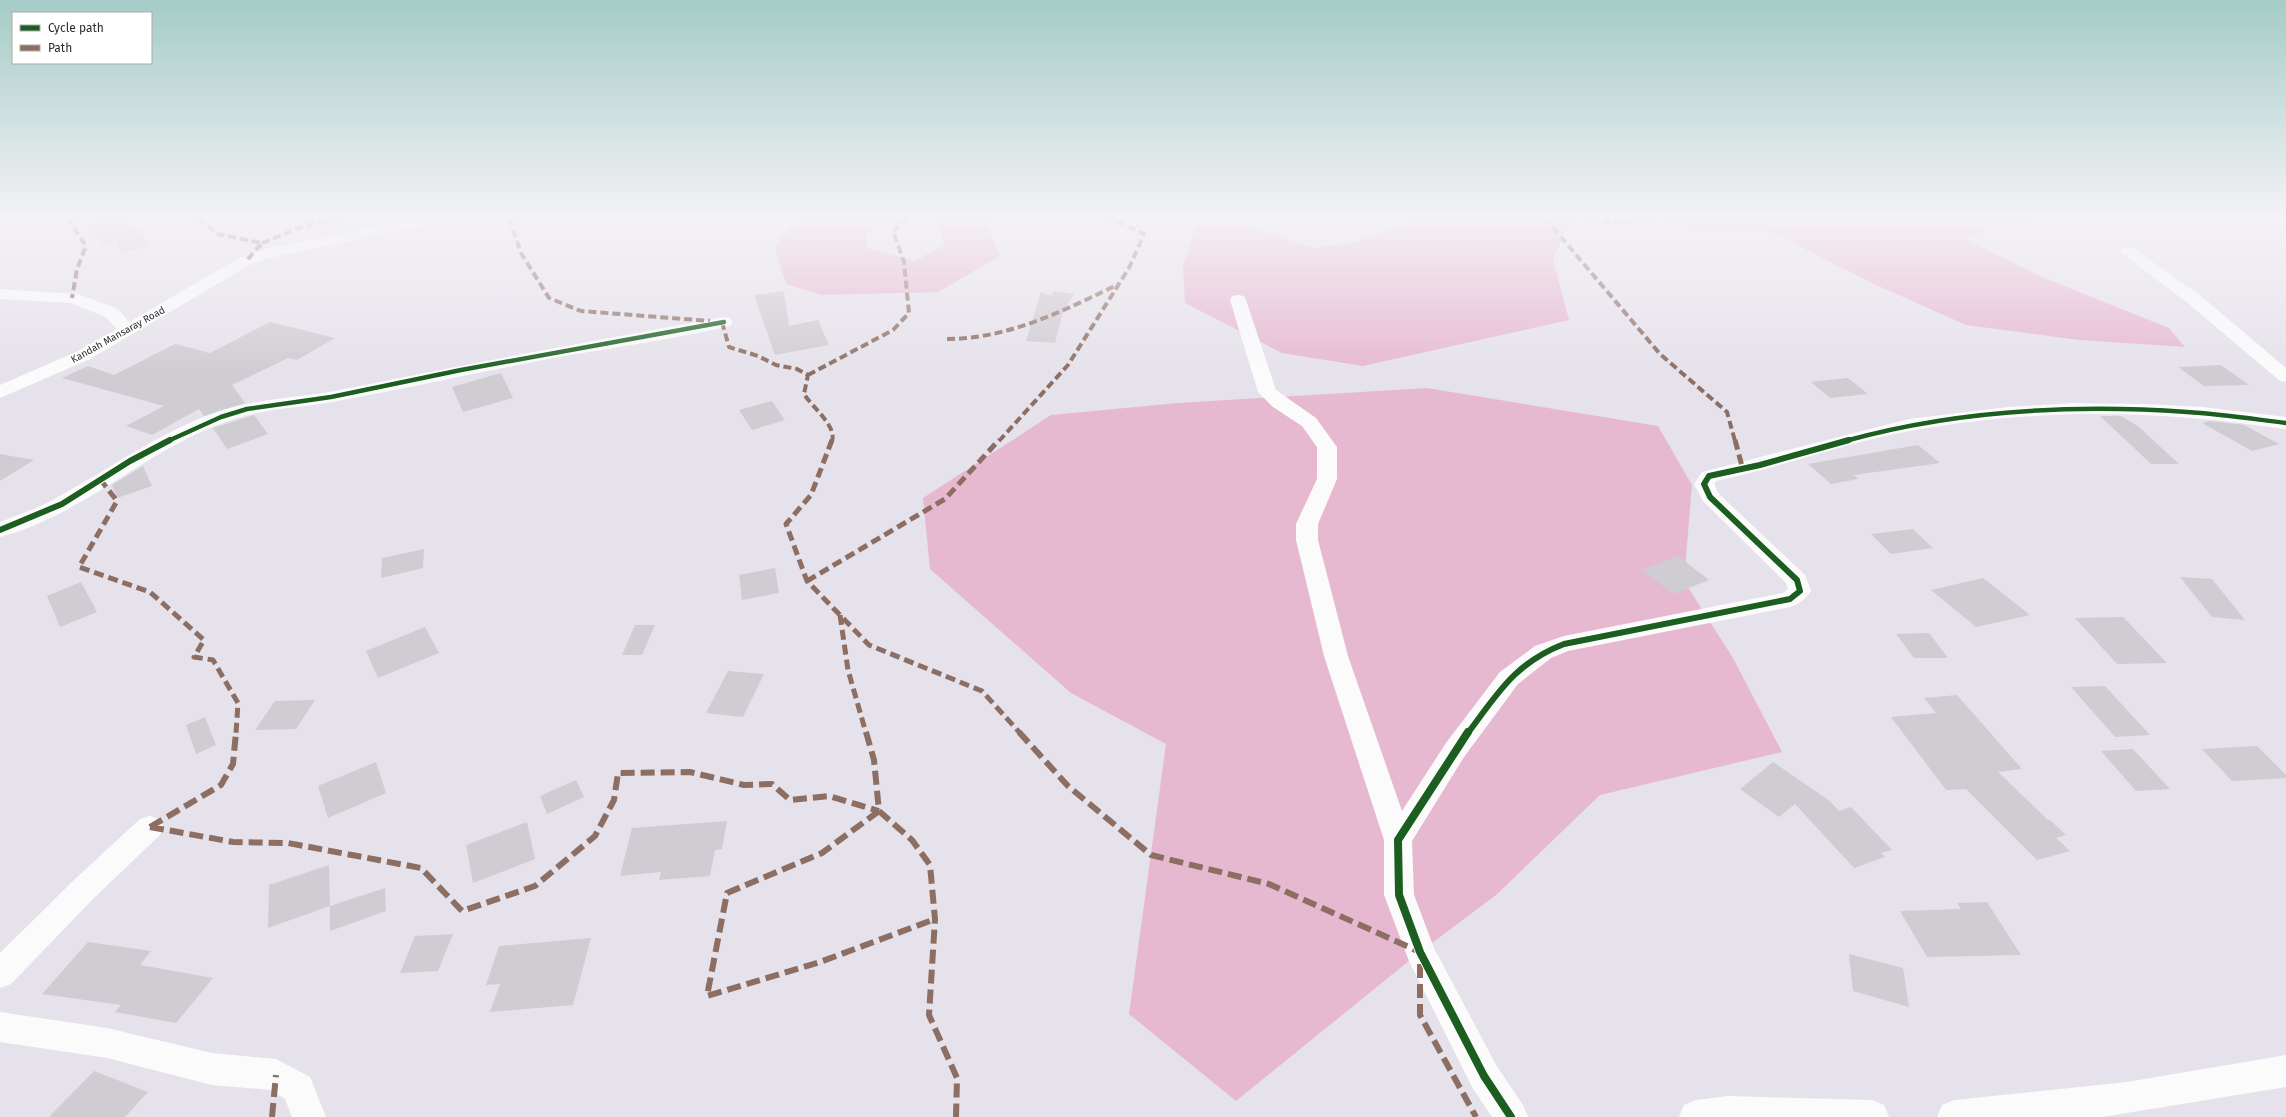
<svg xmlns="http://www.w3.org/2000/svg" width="2286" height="1117" font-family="'Fira Sans',sans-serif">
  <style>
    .green { fill: #e7b9d0 }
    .building { fill: #cfccd2 }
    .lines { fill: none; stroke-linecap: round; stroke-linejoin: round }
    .street { fill: #fbfbfc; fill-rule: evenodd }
    .quiet-far2 { stroke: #8d6e63; stroke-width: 4; stroke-dasharray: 8 4; stroke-linecap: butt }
    .quiet-far1 { stroke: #8d6e63; stroke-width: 5; stroke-dasharray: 10 5; stroke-linecap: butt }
    .quiet { stroke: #8d6e63; stroke-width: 6; stroke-dasharray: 14 6; stroke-linecap: butt }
    .cycleway-far2-casing { stroke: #fff; stroke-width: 6 }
    .cycleway-far1-casing { stroke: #fff; stroke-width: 8 }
    .cycleway-casing { stroke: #fff; stroke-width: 10 }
    .cycleway-far2 { stroke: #1b5e20; stroke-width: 4.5 }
    .cycleway-far1 { stroke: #1b5e20; stroke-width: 6 }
    .cycleway { stroke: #1b5e20; stroke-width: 8 }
    .labels { text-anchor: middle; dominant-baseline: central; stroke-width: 3.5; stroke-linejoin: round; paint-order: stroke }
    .far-street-label { font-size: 10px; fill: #2c2c2c; stroke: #fff }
  </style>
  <rect width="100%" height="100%" fill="#e6e2eb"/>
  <path class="green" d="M814 218H897L866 233 867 248 915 261 944 245 940 231V218H984L1000 256 938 292 822 295 786 284 775 248 789 227Z
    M1432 218H1571L1553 260 1569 320 1363 366 1282 353 1185 303 1183 267 1196 226 1244 225 1314 248 1360 241 1391 228Z
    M1666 218H2034L2027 222 1993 226 1965 239 2044 278 2169 328 2185 347 2080 340 1966 325 1874 284 1769 231 1684 229Z
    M1427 388 1658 426 1692 485 1684 581 1733 658 1782 752 1600 795 1496 895 1420 952 1236 1101 1129 1014 1166 744 1071 693 930 569 923 498 1051 415 1178 403Z"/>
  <path class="building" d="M113 218H122L137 230 140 229 149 246 121 253 116 241 103 244 84 226Z
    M784 291 789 326 818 320 829 345 775 355 754 295Z
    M1054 291 1074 294 1063 312 1055 343 1026 341 1041 292 1051 296Z
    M270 322 335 338 297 360 288 358 232 385 245 403 204 416 199 409 152 435 126 426 164 406 62 378 88 366 114 375 175 344 210 353Z
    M2221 365 2249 385 2204 386 2178 367Z
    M501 373 513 398 463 412 452 387Z
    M1848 378 1868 394 1830 398 1811 382Z
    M772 401 785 420 752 430 739 410Z
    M254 415 268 434 227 449 213 428Z
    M2100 416H2121L2139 427 2179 464H2151Z
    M2210 421 2244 425 2279 444 2252 451 2202 423Z
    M1918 445 1940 463 1854 475 1858 479 1831 484 1808 464Z
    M0 454 34 460 0 481Z
    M143 466 152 486 117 498 112 485Z
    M1913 529 1933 548 1891 554 1871 534Z
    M424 549 423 568 381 578 382 558Z
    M1678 556 1709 580 1673 594 1642 570Z
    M775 568 779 593 742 600 739 575Z
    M2180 577 2212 579 2245 620 2212 617Z
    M1983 578 2030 615 1976 627 1931 590Z
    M81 582 97 612 60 627 47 596Z
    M2123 617 2167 663 2117 664 2075 618Z
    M635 625H655L642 655H622Z
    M425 627 439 653 378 678 366 651Z
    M1929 633 1948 658H1914L1896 634Z
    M728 671 764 674 743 717 706 713Z
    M2105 686 2150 735 2115 737 2071 687Z
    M1957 695 2022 769 1998 772 2048 820H2050L2066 835 2056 838 2070 851 2037 860 1966 789 1946 790 1891 717 1936 713 1924 698Z
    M315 700 296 729 255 730 275 701Z
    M205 717 216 745 196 754 186 725Z
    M2257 746 2286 775V778L2232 781 2202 749Z
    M2133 749 2170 789 2136 791 2101 751Z
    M376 762 386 793 328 818 318 786Z
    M1773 762 1830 801 1839 811 1851 807 1892 850 1881 853 1885 857 1854 868 1795 804 1779 817 1740 789Z
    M576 780 584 797 547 814 540 796Z
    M727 821 722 849 715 850 710 876 659 880 661 872 620 876 632 828Z
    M527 822 535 859 473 883 466 845Z
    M329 865 330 906 268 928 269 885Z
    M385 888 386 911 330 931V906Z
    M1987 902 2021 955 1927 957 1900 911 1961 909 1957 903Z
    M453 934 438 971 400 973 415 936Z
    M591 938 573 1005 490 1012 500 984 486 985 499 946Z
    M88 942 151 951 140 965 213 978 176 1023 115 1012 121 1005 42 994Z
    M1849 954 1903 968 1909 1007 1853 991Z
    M94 1071 148 1092 125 1117H49Z"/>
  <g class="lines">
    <path class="street" d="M419 218H447L440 222 269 258 253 263 90 359 0 398V385L78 351 117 329 106 317 70 303 0 299V289L78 294 118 309 129 322 241 257 265 249Z
      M2128 246 2133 248 2201 296 2286 368V382L2280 381 2189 304 2123 254 2120 251 2123 248Z
      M1238 295 1244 296 1246 300 1276 390 1316 418 1337 447V479L1318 524V540L1348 656 1402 811 1446 743 1500 672 1535 646 1564 636 1783 593 1788 589 1786 583 1703 501 1694 484 1702 472 1909 419 2008 407 2075 403 2142 404 2203 407 2286 417V429C2254 425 2222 420 2190 418 2097 410 2001 414 1910 431 1844 443 1782 467 1716 481L1714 484 1719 494 1805 575 1811 591C1806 599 1799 604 1790 607L1568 651 1551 658 1518 684 1464 757 1412 841 1414 895 1434 948 1496 1065 1523 1105 1528 1117H1492L1472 1087 1409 961 1384 895V840L1324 656 1296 540V524L1317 479V447L1302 426 1273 407 1258 392 1230 300 1232 296Z
      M724 317 730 318 733 322 730 326C670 340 608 348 548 359 476 373 404 389 332 402 305 407 276 408 248 415 157 438 89 514 0 537V522C18 515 39 508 56 498 109 469 157 434 214 413 256 398 302 398 345 389 471 363 597 340 724 317Z
      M150 816 160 819 164 827 160 835 94 898 11 984 0 988V953L74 880 140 819Z
      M0 1012 107 1028 212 1053 276 1059 310 1077 326 1117H292L285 1099 271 1090 212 1085 107 1058 0 1042Z
      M2286 1055V1087L2102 1117H1937L1942 1105 1954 1100 2127 1082Z
      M1728 1096 1872 1100 1884 1105 1889 1117H1679L1684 1105 1696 1100Z"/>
    <path class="quiet-far2" d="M67 218 86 246 77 269 72 298
      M198 218 218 234 262 243 247 260
      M509 218 521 253 549 298 581 311 710 321
      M1545 218 1660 354 1727 412 1735 441
      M1591 218 1607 221 1655 220
      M262 243 304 226 339 218
      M722 322 729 347 758 356 776 365 797 369 808 375 804 394C812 407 837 426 832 441
      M947 339C1008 339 1065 310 1119 284
      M808 375 893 330 909 313 904 262 893 231 908 218
      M999 441 1068 365 1129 268 1144 234 1109 218"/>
    <path class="quiet-far1" d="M832 440 811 495 786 524 807 581 869 645 982 691 1020 733
      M1735 440 1743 470
      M100 479 117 501 79 567 150 592 204 640 194 657 213 660 238 703 236 733
      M807 581 945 499 999 440
      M840 615 848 670 866 733"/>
    <path class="quiet" d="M866 732 874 760 879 811 912 840 930 865 935 919 929 1015 957 1078 956 1117
      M1019 732 1068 786 1151 855 1269 884 1420 952V1015L1476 1117
      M879 811 822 853 727 893 707 996 820 962 935 919
      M150 827 221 785 233 764 236 732
      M150 827 233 842 288 843 421 868 462 911 535 886 595 836 614 800 618 773 690 772 744 785 772 784 790 800 829 796 879 811
      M272 1117 276 1075"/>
    <g class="cycleway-far2-casing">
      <path id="cycleway-far2" d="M168 441 221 417 247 409 331 397 461 370 724 322
        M1845 441C1956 410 2072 404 2187 412 2220 414 2253 419 2286 423"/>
    </g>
    <g class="cycleway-far1-casing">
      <path id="cycleway-far1" d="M0 530 62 504 130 461 170 440
        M1468 733C1498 693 1515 663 1564 644L1790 599 1800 591 1797 580 1710 497 1704 484 1709 476 1760 465 1849 440"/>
    </g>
    <g class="cycleway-casing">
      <path id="cycleway" d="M1468 732 1398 840 1399 895 1420 952 1484 1076 1511 1117"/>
    </g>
    <use href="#cycleway-far2" class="cycleway-far2"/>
    <use href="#cycleway-far1" class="cycleway-far1"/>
    <use href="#cycleway" class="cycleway"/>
  </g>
  <linearGradient id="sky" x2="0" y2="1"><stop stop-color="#a5ccc6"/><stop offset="0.58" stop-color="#f4f2f6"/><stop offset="1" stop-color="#f4f2f6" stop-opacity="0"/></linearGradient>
  <rect width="2286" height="374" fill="url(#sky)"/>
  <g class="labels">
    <g class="far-street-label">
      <text transform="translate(118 335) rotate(-29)">Kandah Mansaray Road</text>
    </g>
  </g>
  <rect x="12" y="12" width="140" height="52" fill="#ffffff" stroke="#ababab"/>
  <rect x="20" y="25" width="20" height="6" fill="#1b5e20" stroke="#ababab"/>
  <text x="48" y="32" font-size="12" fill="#2c2c2c">Cycle path</text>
  <rect x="20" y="45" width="20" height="6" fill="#8d6e63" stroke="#ababab"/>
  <text x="48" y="52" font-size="12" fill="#2c2c2c">Path</text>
</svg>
